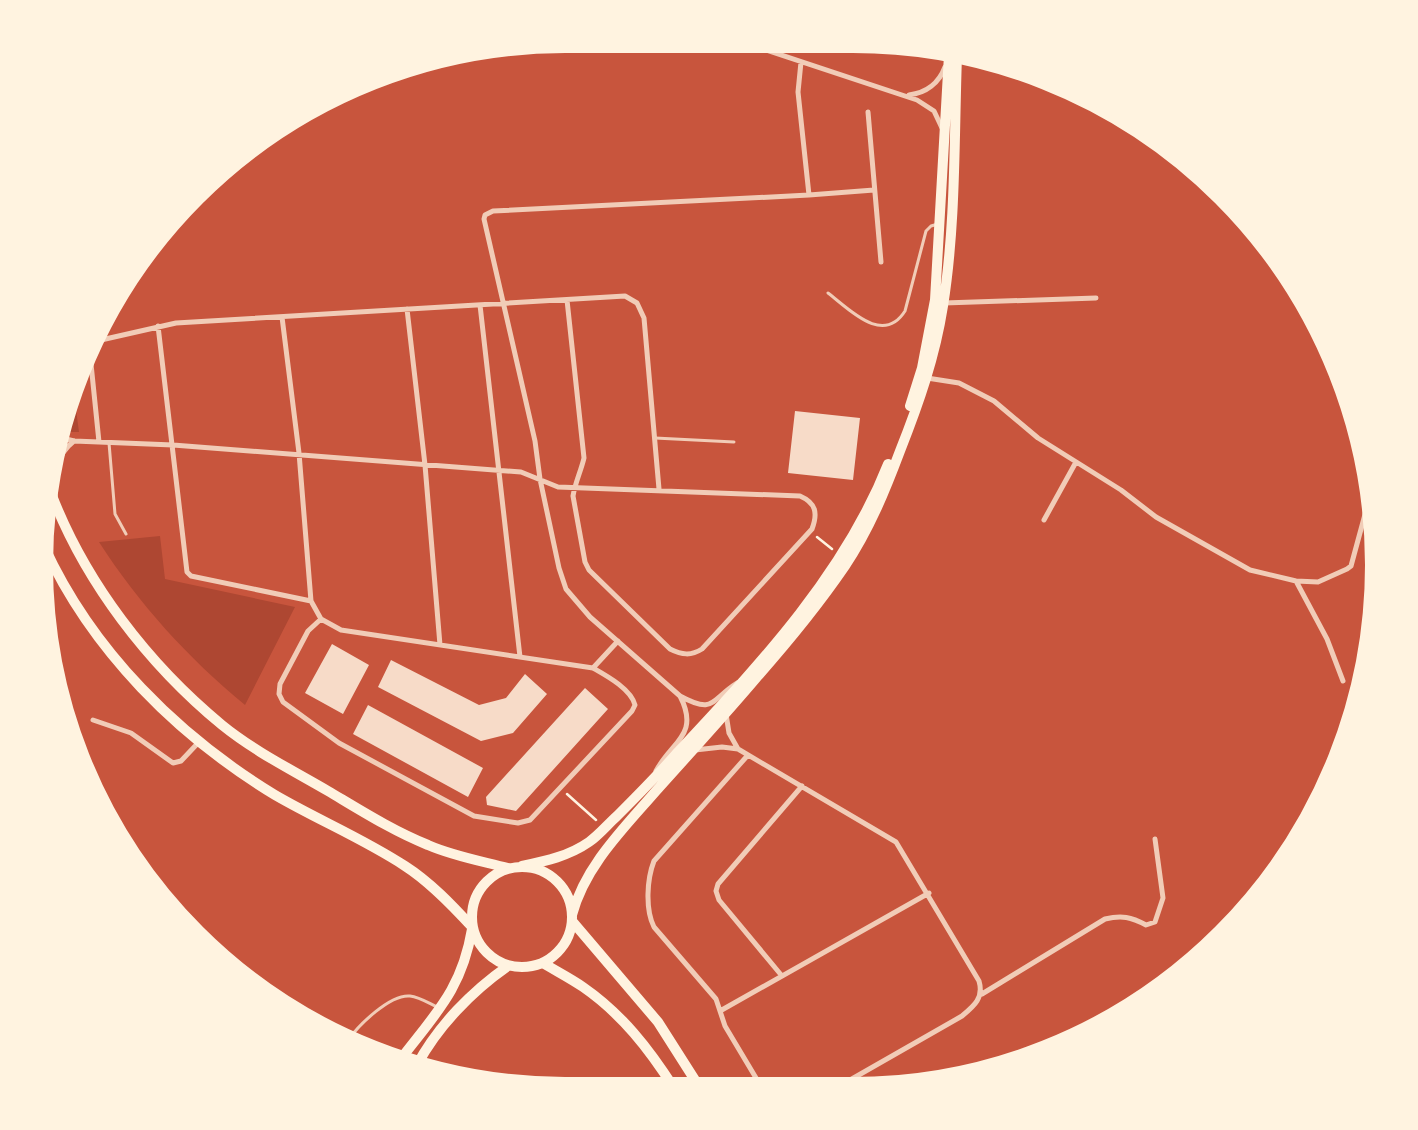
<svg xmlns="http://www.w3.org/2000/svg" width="1418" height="1130" font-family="'Noto Serif',serif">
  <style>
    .green { fill: #ae4732 }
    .building { fill: #f7dbc8 }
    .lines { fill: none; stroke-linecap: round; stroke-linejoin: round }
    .path { stroke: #fff3e0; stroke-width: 2.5 }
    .service { stroke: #f1ccb7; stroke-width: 3 }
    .minor { stroke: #f1ccb7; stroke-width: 5 }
    .primary { stroke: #fff3e0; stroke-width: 10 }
    .trunk { stroke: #fff3e0; stroke-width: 10 }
    .rim { fill: none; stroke: #fff3e0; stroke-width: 6 }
  </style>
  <rect width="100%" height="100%" fill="#c8553d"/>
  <path class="green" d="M74 394 79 432H59V429Z
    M160 536 165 579 295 607 245 705C188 658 139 604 99 542Z"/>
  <path class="building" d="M795 411 860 418 853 480 788 473Z
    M332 644 369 665 343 714 305 693Z
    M391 660 479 705 506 698 525 674 547 694 513 733 481 741 378 687Z
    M585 688 608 709 516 811 487 805 486 797Z
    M368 705 483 768 468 797 353 734Z"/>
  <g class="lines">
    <path class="path" d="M817 537 832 549
      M567 794 596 820"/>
    <path class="service" d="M828 293C849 309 883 346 905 311L926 231 931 226 938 224
      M655 438 734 442
      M109 443 115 514 126 534
      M348 1040C359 1025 390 994 410 996 420 997 430 1004 439 1008"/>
    <path class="minor" d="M751 45 917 100 934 111 942 128
      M909 95C926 93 939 83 945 67
      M868 112 881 262
      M809 195 874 190
      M944 303 1096 298
      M480 305 520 657
      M407 309 425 465 440 645
      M282 317 299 453 311 601 321 619 341 630 593 668 618 641
      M158 326 187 572 191 576 311 601
      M95 343 101 340 176 323 625 296 637 303 644 318 659 489
      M90 354 99 442
      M927 378 959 383 994 401 1038 438 1121 490 1156 517 1250 570 1296 581 1318 582 1347 569 1351 566 1370 496
      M58 437 74 441 173 445 521 472 558 487 800 496C816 503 818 513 812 529L702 649C691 656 682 655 670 649L589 570 585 562 573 496C575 483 581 471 584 458L567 300
      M55 496C55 473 55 456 74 441
      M1044 520 1076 462
      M1296 581 1327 639 1343 681
      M321 619 308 631 280 684 279 694 283 702 339 743 474 816 518 823 530 820 632 711 635 705C631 689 607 676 593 668
      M737 683C710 700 715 715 680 696L590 617 566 589 559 568 540 479 535 441 484 219 485 215 493 211 809 195 798 92 801 62
      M726 714 729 733 738 749
      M93 720 131 733 173 763 181 761 198 743
      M695 750 722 747 738 749 896 842 979 981C984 998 974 1006 962 1016L836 1088
      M748 755 654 861C647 879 645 909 654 927L716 999 725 1026 762 1088
      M656 771C672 741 700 735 680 696
      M782 976 719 900 716 891 718 884 802 786
      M982 994 1105 919C1122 915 1131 917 1146 925L1155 922 1163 898 1155 839
      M720 1011 929 893"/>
    <path class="primary" d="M51 493C85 582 148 664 222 725 254 751 292 770 328 791 360 810 393 831 428 845 453 856 481 861 508 868
      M44 546C92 651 178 736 275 795 318 820 364 839 405 866 430 882 452 905 472 927
      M572 921 658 1022 700 1088
      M543 963C556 971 570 978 583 987 622 1014 649 1049 674 1088"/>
    <path class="trunk" d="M910 406 922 368 935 300 949 55
      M522 866C546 861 569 856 589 842 599 835 608 824 617 816 638 795 658 775 677 753 758 666 844 576 888 464
      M472 917a50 50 0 1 1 100 0a50 50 0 1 1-100 0Z
      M572 915C585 866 624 828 656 791 690 753 724 716 757 677 788 642 819 604 845 566 869 530 885 491 900 451 919 403 935 357 943 306 956 224 954 139 957 56
      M400 1060C436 1013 462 989 472 929
      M417 1065C438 1026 472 991 508 966"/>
  </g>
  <path d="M0 0H1418V1130H0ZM565 50H853A515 515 0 0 1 1368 565V565A515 515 0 0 1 853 1080H565A515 515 0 0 1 50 565V565A515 515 0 0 1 565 50Z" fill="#fff3e0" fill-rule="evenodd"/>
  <path class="rim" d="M565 50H853A515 515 0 0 1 1368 565V565A515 515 0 0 1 853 1080H565A515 515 0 0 1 50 565V565A515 515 0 0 1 565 50Z"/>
</svg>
